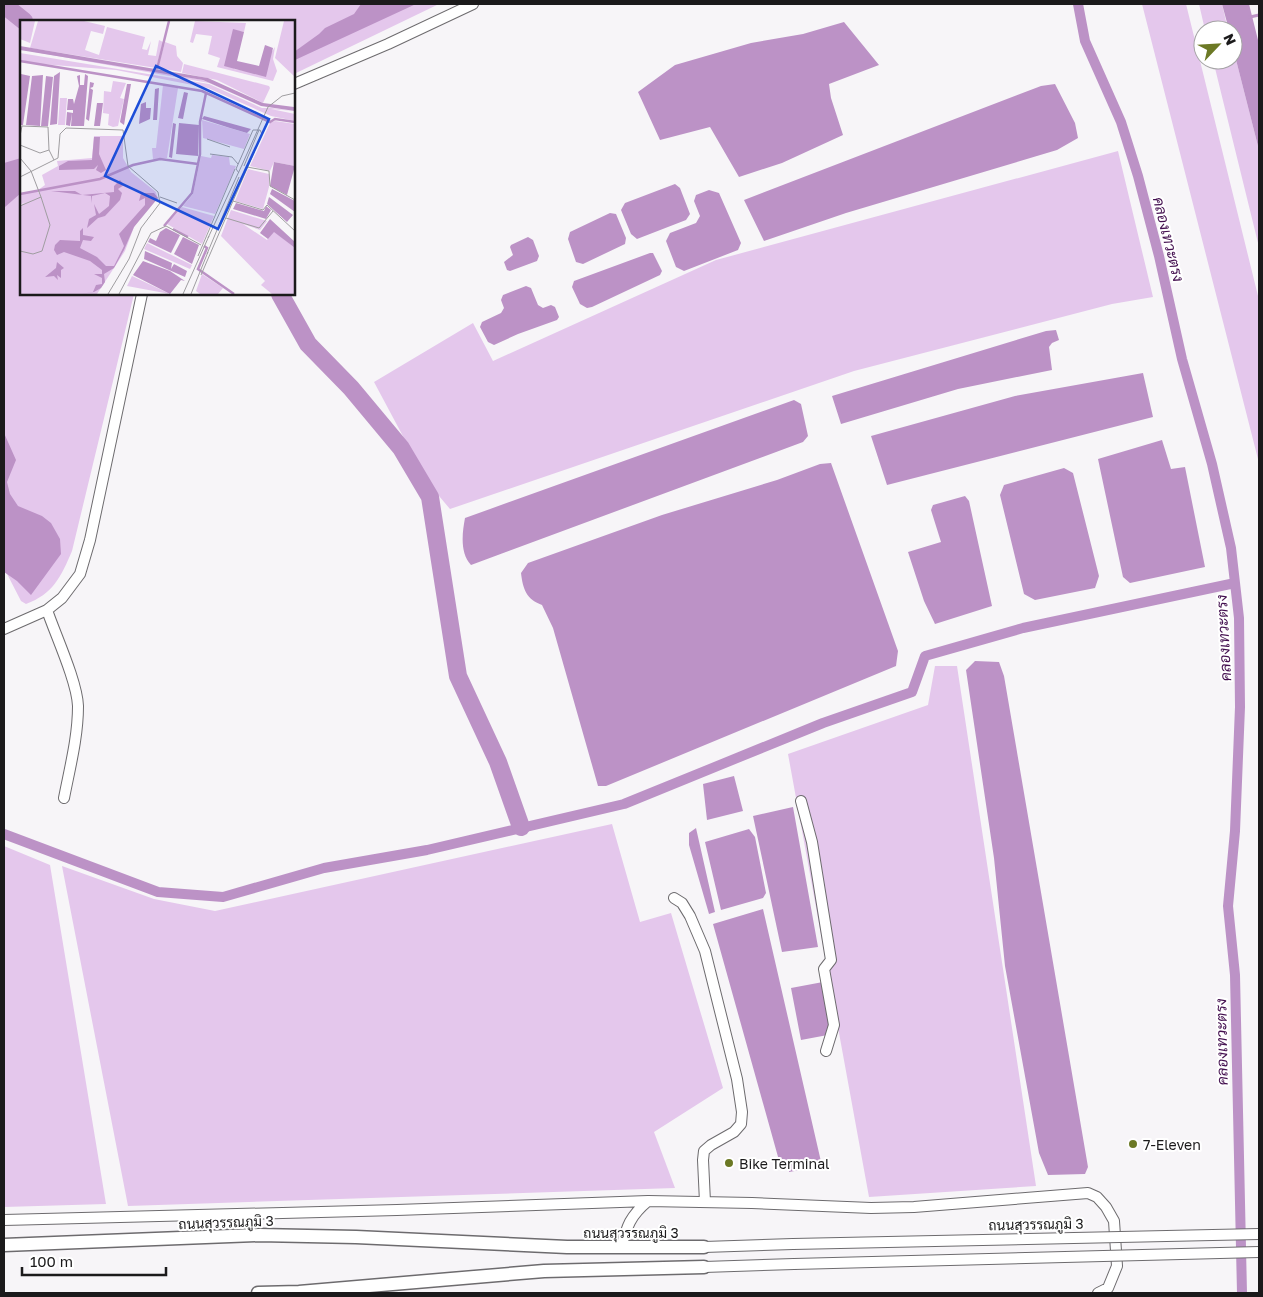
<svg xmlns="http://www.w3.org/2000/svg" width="1263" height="1297" font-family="'Golos Text',Sarabun,sans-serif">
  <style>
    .green { fill: #e4c7ec }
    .water { fill: #bc92c6 }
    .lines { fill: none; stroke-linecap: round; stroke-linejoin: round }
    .stream { stroke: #bc92c6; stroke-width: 3 }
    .canal { stroke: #bc92c6; stroke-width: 10 }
    .river { stroke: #bc92c6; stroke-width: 18 }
    .minor-casing { stroke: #6d6b6e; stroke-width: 12 }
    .major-casing { stroke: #6d6b6e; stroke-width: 15 }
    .minor { stroke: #fff; stroke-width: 10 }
    .major { stroke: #fff; stroke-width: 12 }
    .minor-bridge-casing { stroke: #6d6b6e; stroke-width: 12; stroke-linecap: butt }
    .minor-bridge { stroke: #fff; stroke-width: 10 }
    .poi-dot { fill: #6c7925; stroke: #fff; stroke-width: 2 }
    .labels { text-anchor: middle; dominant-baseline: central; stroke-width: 4; stroke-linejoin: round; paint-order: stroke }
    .poi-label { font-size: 14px; fill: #1b1a1b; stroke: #fff; text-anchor: start }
    .street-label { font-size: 14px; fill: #1b1a1b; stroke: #fff }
    .water-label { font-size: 15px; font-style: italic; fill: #430f4f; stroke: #fff }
    .inset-river { fill: none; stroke: #bc92c6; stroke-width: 2.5 }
    .inset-road { fill: none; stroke: #9f9da0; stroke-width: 1 }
    .view { fill: #1d4ed8; fill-opacity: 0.15; stroke: #1d4ed8; stroke-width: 2.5 }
    .inset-edge { fill: none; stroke: #1b1a1b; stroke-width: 2.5 }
  </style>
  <rect width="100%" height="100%" fill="#f7f5f8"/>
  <path class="green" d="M4 4H439L294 74V21H21V294H134L72 551C61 577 53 594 26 604L21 601 4 568Z
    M1142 4H1186L1259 300V463Z
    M1199 4H1222L1228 30H1205Z
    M1233 48 1259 150V247L1213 60H1233Z
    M1118 151 1153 297 1112 304 854 371 450 509 428 483 374 382 473 323 493 361 716 260Z
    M935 666H957L1036 1186 869 1197 788 754 928 705Z
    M612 824 640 922 671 913 723 1088 654 1132 675 1188 128 1206 62 866 154 899 215 911Z
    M4 846 50 865 106 1204 4 1207Z"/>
  <path class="water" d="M361 4H416L295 60 294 52 319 34 325 28 354 14Z
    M1222 4H1249L1259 44V150L1233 48V30H1229Z
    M844 22 879 65 829 84 831 98 843 135 782 163 739 177 710 127 660 140 638 92 675 65 751 43 803 34Z
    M1055 84 1075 123 1078 138 1057 150 846 213 764 241 744 200 1041 86Z
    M21 158V193L5 207 4 214V163Z
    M675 184 680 188 690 214 686 220 637 239 631 234 621 210 625 203Z
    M709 190 719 193 741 243 738 250 684 271 676 267 666 241 670 233 696 223 700 216 694 201 696 195Z
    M610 213 616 214 626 238 625 244 583 264 576 262 568 239 570 232Z
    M528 237 533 240 539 256 537 261 510 271 507 270 504 262 513 255 510 247 511 245Z
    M650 253H653L662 271 660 275 592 307 587 308 580 304 572 287 574 281Z
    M526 286 531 288 538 305 543 308 551 305 555 307 559 317 557 320 518 334 494 345 488 342 480 327 482 322 501 313 504 308 501 300 503 295Z
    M1056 330 1059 340 1052 343 1049 347 1052 370 958 389 841 424 832 396 1046 331Z
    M1143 373 1153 417 887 485 871 436 1015 396Z
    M794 400 801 404 808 436 803 442 471 565C460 553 462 534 465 518Z
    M4 433 16 460 7 482 10 494 18 506 42 516 51 523 60 539 61 554 31 595 17 581 4 572Z
    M1162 440 1171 469 1185 467 1205 567 1130 583 1123 577 1098 459Z
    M831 463 898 651 896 666 606 786H598L553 628 542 605C526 599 523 589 521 573L528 563 662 515 777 480 820 464Z
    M1064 468 1073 473 1099 576 1095 588 1035 600 1024 594 1000 495 1004 485Z
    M965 496 969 501 992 606 935 624 924 601 908 552 941 542 931 510 933 505Z
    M975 661 999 662 1004 676 1088 1167 1085 1174 1048 1175 1039 1153 1005 966 994 858 966 670Z
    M734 776 743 811 707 820 703 784Z
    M793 807 818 947 782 952 753 816Z
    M696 828 715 912 709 914 689 845V833Z
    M749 829 755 837 766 893 763 898 721 910 705 842Z
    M763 909 822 1166 789 1172V1163L780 1164 713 924Z
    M823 982 833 1034 801 1040 791 988Z"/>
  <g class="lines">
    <path class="stream" d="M1250 17 1259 15"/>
    <path class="canal" d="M1078 4 1085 41 1121 122 1138 176 1159 256 1182 359 1212 464 1231 548 1239 618 1240 707 1235 831 1228 906 1235 975 1242 1293
      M4 834 158 892 223 897 324 868 427 850 624 804 823 723 912 692 925 656 1023 628 1235 583"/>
    <path class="river" d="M4 5 24 21
      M280 294 308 344 351 388 401 448 430 497 458 676 498 762 521 827"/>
    <g class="minor-casing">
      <path id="minor" d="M294 84 388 44 473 4
        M47 610C55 634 77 681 78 706 78 737 70 767 64 798
        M4 629 47 610 62 598 80 574 90 540 142 294
        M801 801 812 842 831 960 824 969 834 1025 826 1051
        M674 898 682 903 690 916 705 951 737 1079 742 1112 741 1124 734 1132 711 1145 704 1151 703 1160 705 1202
        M4 1220 397 1210 648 1201
        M704 1247 793 1244
        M621 1248C627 1226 630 1216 648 1201L752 1203 871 1208 914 1207 1088 1193 1097 1197 1106 1207 1114 1221 1117 1266 1108 1288 1098 1293
        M704 1267 794 1264"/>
    </g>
    <g class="major-casing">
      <path id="major" d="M4 1245 259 1235 356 1237 567 1247H704
        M258 1293 299 1292 544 1271 704 1267"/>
    </g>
    <use href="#minor" class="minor"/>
    <use href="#major" class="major"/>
    <g class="minor-bridge-casing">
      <path id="minor-bridge" d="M793 1244 1259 1234
        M794 1264 1259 1252"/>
    </g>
    <use href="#minor-bridge" class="minor-bridge"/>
  </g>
  <g class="poi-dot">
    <circle cx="1133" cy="1144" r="5"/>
    <circle cx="729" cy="1163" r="5"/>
  </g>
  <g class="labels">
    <g class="poi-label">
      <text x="1143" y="1144">7-Eleven</text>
      <text x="739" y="1163">Bike Terminal</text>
    </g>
    <g class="street-label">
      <text transform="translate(226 1222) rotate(-2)">ถนนสุวรรณภูมิ 3</text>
      <text transform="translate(1036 1224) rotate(-1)">ถนนสุวรรณภูมิ 3</text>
      <text x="631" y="1232">ถนนสุวรรณภูมิ 3</text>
    </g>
    <g class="water-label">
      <text transform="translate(1169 239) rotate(76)">คลองเทวะตรง</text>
      <text transform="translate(1223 638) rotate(-93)">คลองเทวะตรง</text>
      <text transform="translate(1221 1042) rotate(-91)">คลองเทวะตรง</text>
    </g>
  </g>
  <g transform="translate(20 20)">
    <rect width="275" height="275" fill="#f7f5f8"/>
    <path d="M0 1H15L10 23 0 19ZM18 1H64L85 6 83 14 71 11 65 30 79 35 87 7 125 17 122 29 127 30 131 21 128 35 136 36 139 20 143 22 136 48 10 28ZM175 1 226 3 224 12 213 10 214 49 238 53 255 27 253 39 257 51 253 61 197 47 200 38 188 34 192 16 176 14 173 23 170 22ZM264 1H275V57L255 38ZM145 22 156 26 157 36 163 43 161 52 138 48ZM9 31 82 41 183 60 241 86 189 63ZM0 33 189 64 242 88H251L275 91 251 89 275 94V101L251 96 188 68 96 50 21 44 0 40ZM164 44 249 66 250 68 243 83 197 60 162 53ZM93 61 106 63 100 78 104 79 98 106 93 107 88 105 89 94 83 93 84 71 91 72ZM143 65 158 68 147 138 133 139 132 128H136ZM40 78H47L45 105H38ZM182 100 230 114 224 129 183 118ZM255 101 275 104V146L254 142 250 151 230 146 250 103ZM74 116H103V138L111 152 136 172 138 179 133 180 114 207 105 231 77 274H0V186L5 182 0 185V175L17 170 21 177 18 170 25 165 22 155 38 146 37 141 72 138ZM192 135 209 137 210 145 216 146 195 194 163 186 173 174 181 136 191 138ZM228 149 249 154V167L243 189 215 181ZM162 187 194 196 182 224 147 204ZM211 190 247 201 240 210 223 204 247 220 254 211 275 228V274H252L241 265 245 261 201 216ZM127 223 172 245 170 249 124 229ZM182 254 203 268 198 274H180L176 271ZM112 256 150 274 107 266Z" fill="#e4c7ec"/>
    <path d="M213 9 224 12 217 41 239 46 245 25 253 28 246 57 204 46ZM0 26 188 58 243 83 274 87 275 83V91L241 86 183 60 0 30ZM40 52 37 104 30 105 34 56ZM1 54 10 56 3 105H0ZM65 54 68 56 64 106H51L52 93 50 106 46 105 47 92 53 93V90H47L48 79H53L54 84 59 66 57 56 60 55V65H64ZM23 55 20 106 6 105 12 56ZM26 56 33 57 28 106H21ZM70 62 74 63 73 67 70 68 73 70 69 101 66 99ZM107 64H111L104 105 100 102ZM139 68 137 100H133L135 69ZM164 72 168 73 163 99 158 98ZM126 82V88H131L130 99 119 104 121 84ZM77 83H83L80 106H74ZM184 96 231 109 227 113 210 108 182 99ZM153 103 156 104 152 138 149 137ZM159 103 179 105 178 136 156 134ZM74 117H80L79 134 86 150 81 153 76 150 78 145 74 149 39 150V146L48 141 72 140ZM254 142 275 146 267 175 250 166ZM100 160 104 165 98 169 102 173 100 180 85 196 78 198 67 208 69 199 76 195 74 184 79 194 89 186 90 176 85 173 72 176V183L71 176 31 171H55L62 175 94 172V166ZM252 169 275 181V192L250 174ZM121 173H134L138 178 114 207 104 230 94 248 84 254 85 262 81 268 74 272 61 274 73 272 76 265 82 264V258L74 254H82V250L70 241 44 232 37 235 34 230 35 225 40 220 60 221V211L63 208V215L74 217 71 221 63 220 60 228 77 237 86 246H94L104 226 99 214 125 185V178L119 181ZM249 177 273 195 267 202 247 184ZM216 183 244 191 246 186 251 190 246 199 213 189ZM250 199 275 222V228L254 212 248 219 240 213ZM146 208 160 215 151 233 128 222 130 218 136 221 140 212ZM163 217 179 225 172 244 154 234ZM125 231 152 243 151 249 154 244 167 251 165 257 124 239ZM123 241 150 251 165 261 161 260 150 274 113 255ZM37 242 44 248 41 250V258L37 255 38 260 34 256 25 257 36 248Z" fill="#bc92c6"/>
    <path class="inset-river" d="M0 41 182 71 250 102 255 99 275 102M137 49 149 1M0 174 80 159 113 145 140 139 178 144M144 206 172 173 180 134V102L186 73M153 209 168 217M184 226 187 228 178 249 214 274"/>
    <path class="inset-road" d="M0 116 2 106 28 107 29 130 34 140M187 119 210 127M0 125 20 133 29 130M190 134 212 137 218 144M0 138 11 151 21 177M222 145 248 87 262 76 275 73M224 146 239 110M227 147 249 151 250 166 275 180M0 157 38 138 40 114 46 108 103 110 108 146 138 172 140 183 121 208 109 239 88 274M140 177 157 183M213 181 243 190 247 185 275 211M0 186 21 177 30 205 22 231 13 234 0 231M206 198 239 208 253 191M188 218 222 145M187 234 219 157M178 236 215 149M181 255 242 114 240 110H233L216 149 219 153M99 274 131 213 146 206 181 225M163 274 189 216M171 274 188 232"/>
    <path class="view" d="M136 46 249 99 198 209 85 156Z"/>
    <rect width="275" height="275" class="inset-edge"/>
  </g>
  <rect width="1263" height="1297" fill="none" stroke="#1b1a1b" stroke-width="10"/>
  <g transform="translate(1218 45) rotate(65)"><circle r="24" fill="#ffffff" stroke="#a4a3a4"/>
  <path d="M0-4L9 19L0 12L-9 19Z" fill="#6c7925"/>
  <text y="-8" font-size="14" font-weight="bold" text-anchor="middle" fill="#1b1a1b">N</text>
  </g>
  <path d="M22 1267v8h144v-8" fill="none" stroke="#1b1a1b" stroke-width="2.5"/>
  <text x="30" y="1267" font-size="15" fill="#1b1a1b" stroke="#ffffff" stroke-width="4" paint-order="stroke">100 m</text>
</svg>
